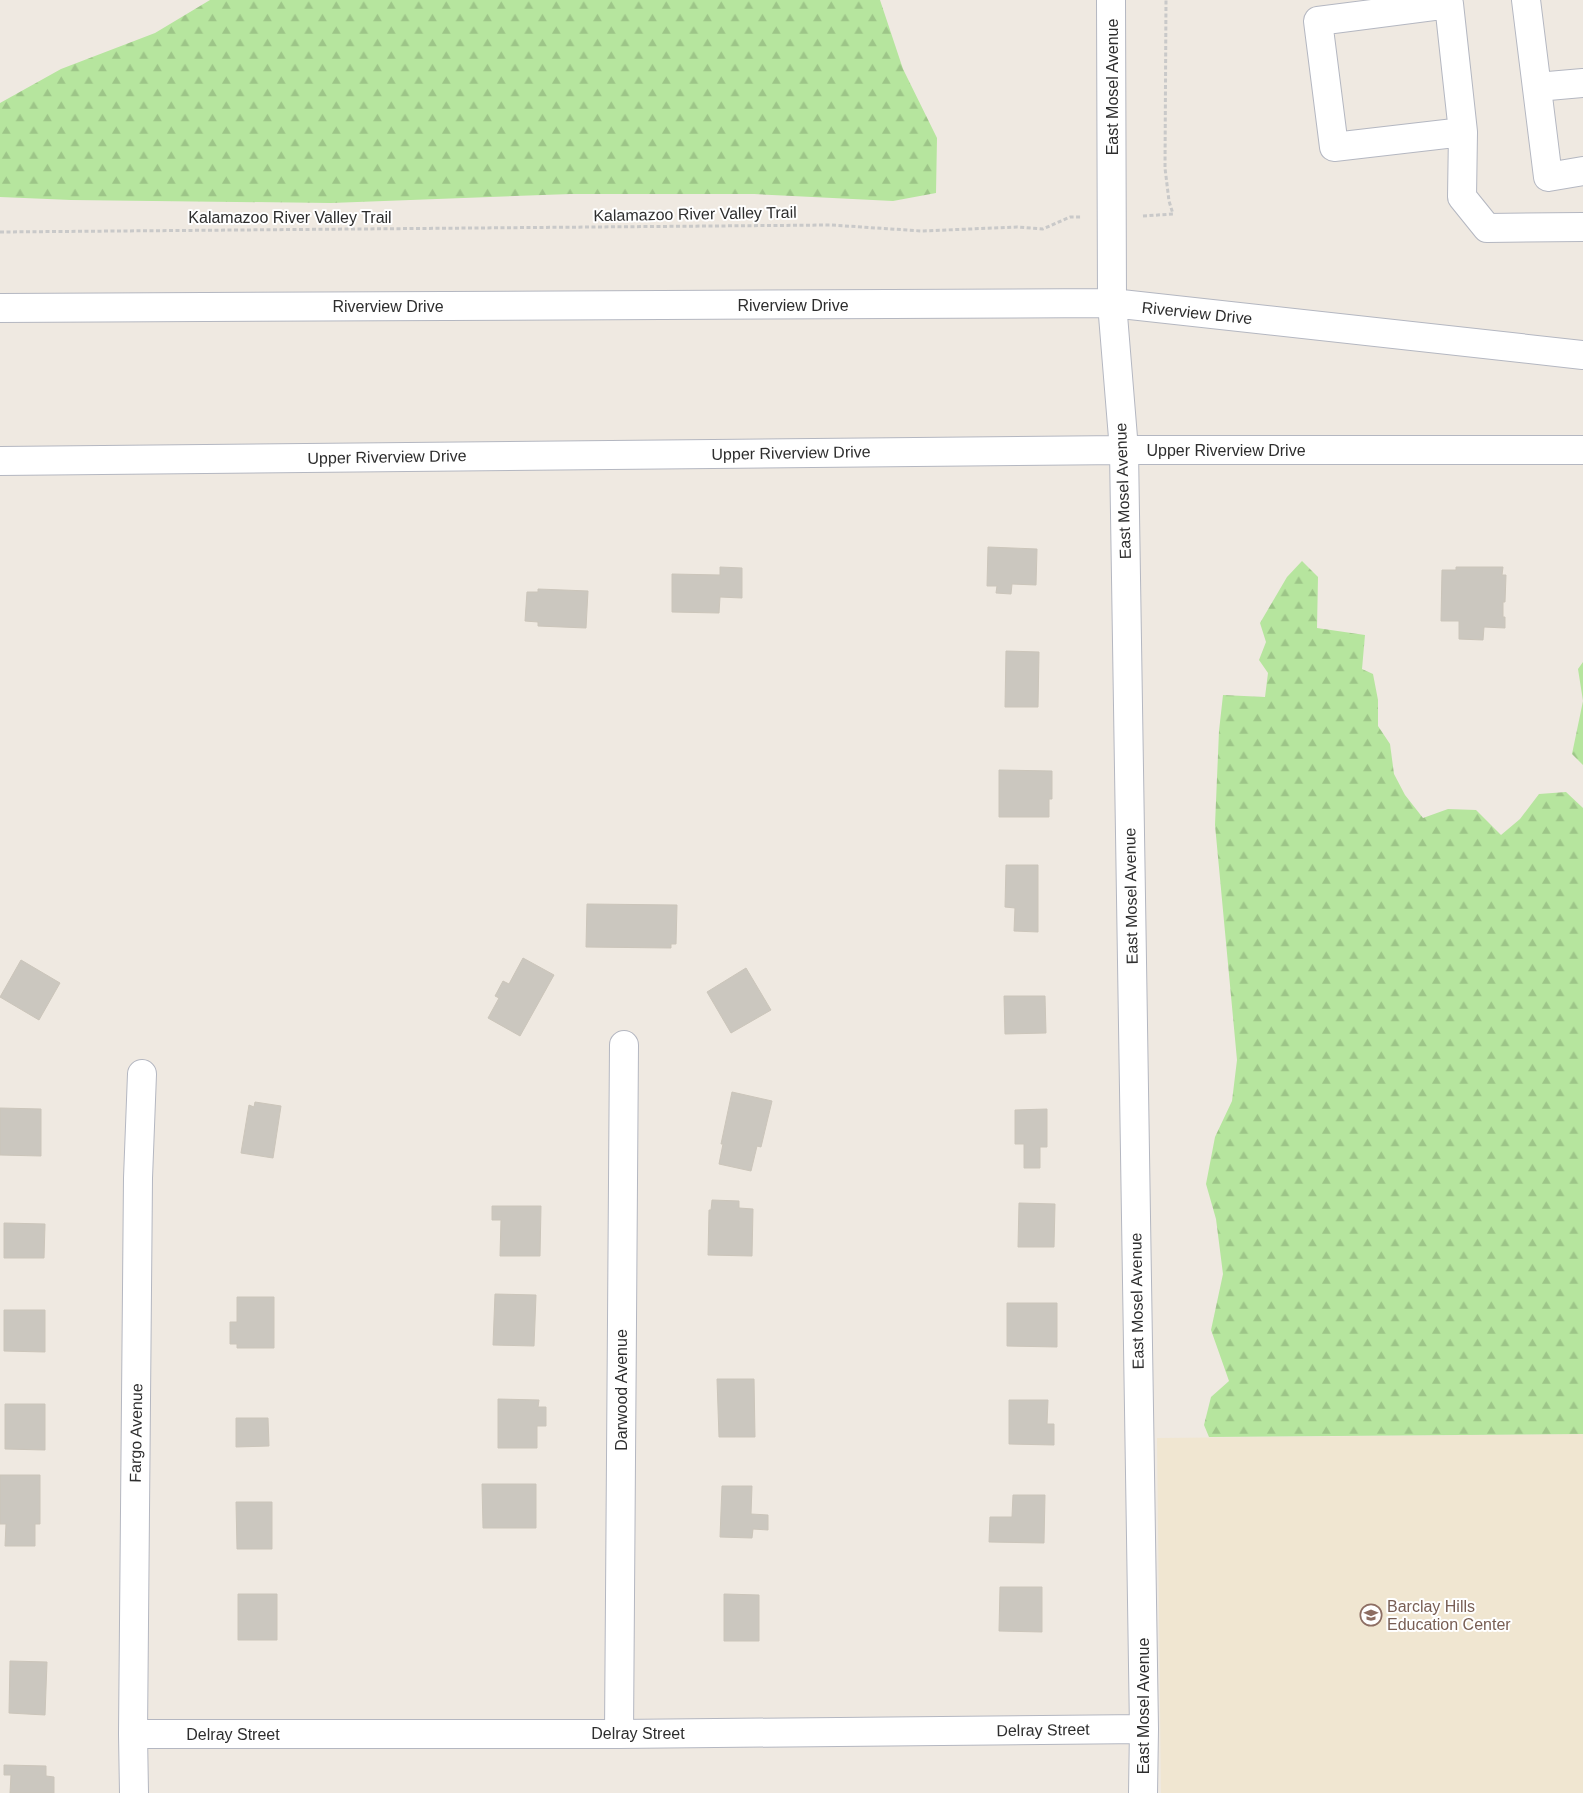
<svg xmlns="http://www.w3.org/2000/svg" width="1583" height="1793" font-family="Arial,sans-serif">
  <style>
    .education { fill: #f0e6d1 }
    .forest { fill: url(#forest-firs) }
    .building { fill: #cbc7bf; stroke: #cbc5ba }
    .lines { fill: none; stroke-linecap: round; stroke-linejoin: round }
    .minor-casing { stroke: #b4b7c1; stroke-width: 30 }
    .path { stroke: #c9c9c9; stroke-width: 3; stroke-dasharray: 4 2.5; stroke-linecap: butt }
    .minor { stroke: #fff; stroke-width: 28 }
    .labels { text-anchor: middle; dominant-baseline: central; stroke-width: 4; stroke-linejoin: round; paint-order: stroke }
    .street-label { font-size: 16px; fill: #2e2e2e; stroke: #fff }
    .education-label { font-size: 16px; fill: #785e54; stroke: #fff; text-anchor: start }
  </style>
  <defs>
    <pattern id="forest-firs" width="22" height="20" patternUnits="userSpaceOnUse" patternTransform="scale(1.25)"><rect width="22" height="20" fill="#b6e59e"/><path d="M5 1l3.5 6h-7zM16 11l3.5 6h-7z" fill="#9dc588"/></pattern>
  </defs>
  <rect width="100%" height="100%" fill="#efe9e1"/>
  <path class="education" d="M1583 1434V1793H1161L1157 1438Z"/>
  <path class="forest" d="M210 0H880L903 69 937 138 936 193 893 201 754 194H570L331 203 71 200 0 197V103L61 69 155 33Z
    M1302 561 1318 577 1317 628 1365 635 1362 669 1373 674 1378 700V726L1390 744 1394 774 1405 795 1423 818 1448 809 1476 810 1501 835 1520 819 1539 794 1566 792 1583 808V1434L1209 1437 1204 1425 1211 1397 1229 1381 1211 1330 1223 1274 1216 1219 1206 1184 1215 1137 1232 1101 1237 1060 1215 825 1219 731 1223 695 1265 697 1268 673 1259 660 1266 642 1260 623 1287 577Z
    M1583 662V765L1572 754 1583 701 1578 669Z"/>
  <path class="building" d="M988 547 1037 549 1036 585 1012 584 1011 594 996 593 997 586H987Z
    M720 567 742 568V598L720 597 719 613 672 612V574L720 575Z
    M1456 567H1503L1502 575H1506L1505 602H1503V617H1505V628L1484 627 1483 640 1459 639V621H1441L1442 570H1456Z
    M538 589 588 591 586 628 538 626V622L525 621 527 592H538Z
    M1006 651 1039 652 1038 707H1005Z
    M999 770 1052 771V799H1049V817H999Z
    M1006 865H1038V932L1014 931 1015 908 1005 907Z
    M587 904 677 905 676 944H671V948L586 947Z
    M523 958 554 975 520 1036 488 1018 499 998 495 996 503 981 509 984Z
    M21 960 60 983 39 1020 0 997Z
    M746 968 771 1010 731 1033 707 992Z
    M1004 996H1045L1046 1033 1005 1034Z
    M732 1092 772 1101 761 1147 757 1146 751 1171 719 1164 723 1144H721Z
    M255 1102 281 1106 273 1158 241 1153 249 1105 254 1107Z
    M0 1108 41 1109V1156L0 1155Z
    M1047 1109V1147H1040V1168H1024V1144H1015V1110Z
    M712 1200 739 1201V1208L753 1209 752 1256 708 1255 709 1210H711Z
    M1019 1203 1055 1204 1054 1247H1018Z
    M492 1206H541L540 1256H500L501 1220H492Z
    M4 1223 45 1224 44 1258H4Z
    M495 1294 536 1295 534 1346 493 1345Z
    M237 1297H274V1348H237V1344H230V1322H237Z
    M1007 1303H1057V1347L1007 1346Z
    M4 1310H45V1352L4 1351Z
    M717 1379H754L755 1437H719Z
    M498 1399 539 1400 538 1407H546V1426H537V1448H498Z
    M1009 1400H1048L1047 1424H1054V1445L1009 1444Z
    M5 1404H45V1450L5 1449Z
    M236 1418H268L269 1446 236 1447Z
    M0 1475H40V1524H35V1546H5L6 1524H0Z
    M482 1484H536V1528H483Z
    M722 1486H752L751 1514 768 1515V1530L753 1529 752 1538 720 1537Z
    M1013 1495H1045L1044 1543 989 1542 990 1517H1012Z
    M236 1502H272V1549H237Z
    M1000 1587H1042V1632L999 1631Z
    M238 1594H277V1640H238Z
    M724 1594 759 1595V1641H724Z
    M10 1661 47 1662 45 1715 9 1713Z
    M4 1765 46 1766V1776L54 1777V1793H10L11 1775H4Z"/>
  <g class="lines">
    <g class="minor-casing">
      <path id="minor" d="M1111 0 1112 303 1124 450 1144 1729 1143 1793
        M1526 0 1548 177 1583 171
        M1537 87 1583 83
        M1463 132 1334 147 1318 21 1449 4 1463 132 1462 197 1487 228 1583 227
        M0 308 1112 303 1583 355
        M0 461 1124 450H1583
        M133 1734H619L1144 1729
        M619 1734 624 1045
        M134 1793 133 1734 138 1178 142 1074"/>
    </g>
    <path class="path" d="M1143 216 1173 214 1169 201 1165 168 1166 0
      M0 232 831 225 922 231 1017 227 1043 229 1070 217H1082"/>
    <use href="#minor" class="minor"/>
  </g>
  <defs>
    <g id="school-ring" transform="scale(1.125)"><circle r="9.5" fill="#fff" stroke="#8d6e63" stroke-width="1.5"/><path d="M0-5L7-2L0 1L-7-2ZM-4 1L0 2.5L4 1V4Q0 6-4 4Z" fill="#8d6e63"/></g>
  </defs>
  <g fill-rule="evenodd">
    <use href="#school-ring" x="1371" y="1615"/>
  </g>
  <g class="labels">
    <g class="street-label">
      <text transform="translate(1112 87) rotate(-90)">East Mosel Avenue</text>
      <text transform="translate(695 214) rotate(-1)">Kalamazoo River Valley Trail</text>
      <text x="290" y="217">Kalamazoo River Valley Trail</text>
      <text x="793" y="305">Riverview Drive</text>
      <text x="388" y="306">Riverview Drive</text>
      <text transform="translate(1197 313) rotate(6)">Riverview Drive</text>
      <text x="1226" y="450">Upper Riverview Drive</text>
      <text transform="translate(791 453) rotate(-1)">Upper Riverview Drive</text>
      <text transform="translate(387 457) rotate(-1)">Upper Riverview Drive</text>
      <text transform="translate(1123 491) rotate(-92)">East Mosel Avenue</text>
      <text transform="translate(1131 896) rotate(-91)">East Mosel Avenue</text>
      <text transform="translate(1137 1301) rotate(-91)">East Mosel Avenue</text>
      <text transform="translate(621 1390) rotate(-90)">Darwood Avenue</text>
      <text transform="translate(136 1433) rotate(-89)">Fargo Avenue</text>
      <text transform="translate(1143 1706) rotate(-90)">East Mosel Avenue</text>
      <text transform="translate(1043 1730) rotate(-1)">Delray Street</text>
      <text x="638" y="1733">Delray Street</text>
      <text x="233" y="1734">Delray Street</text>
    </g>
    <g class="education-label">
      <text x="1387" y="1606">Barclay Hills<tspan x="1387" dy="18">Education Center</tspan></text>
    </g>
  </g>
</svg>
